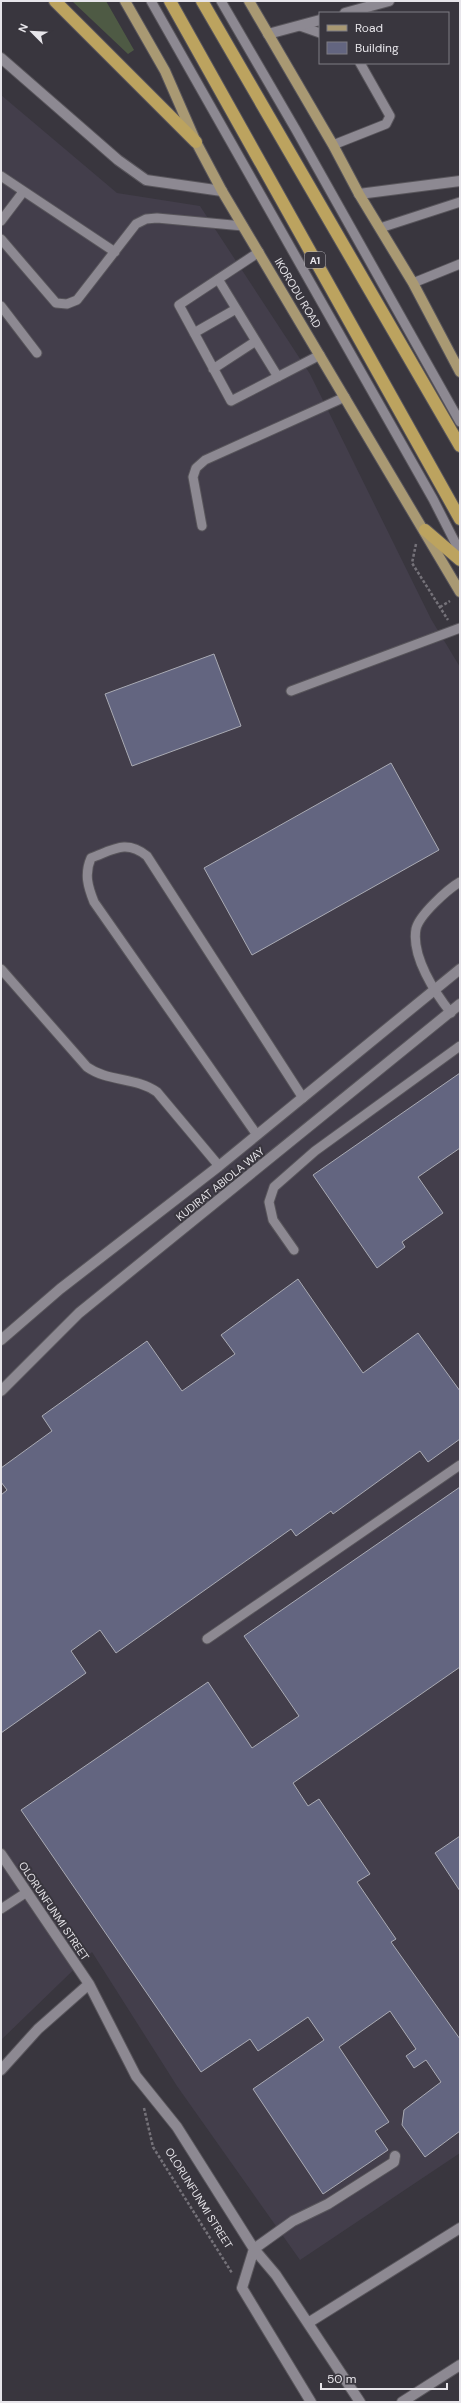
<svg xmlns="http://www.w3.org/2000/svg" width="461" height="2403" font-family="'DM Sans',sans-serif">
  <style>
    .built { fill: #433e4b }
    .green { fill: #4e5a44 }
    .building { fill: #636580; stroke: #aaabb4 }
    .lines { fill: none; stroke-linecap: round; stroke-linejoin: round }
    .service-casing { stroke: #58555b; stroke-width: 11 }
    .minor-casing { stroke: #58555b; stroke-width: 12 }
    .secondary-casing { stroke: #58555b; stroke-width: 12 }
    .primary-casing { stroke: #58555b; stroke-width: 12 }
    .motorway-casing { stroke: #58555b; stroke-width: 14 }
    .path { stroke: #757279; stroke-width: 2.5; stroke-dasharray: 3 2; stroke-linecap: butt }
    .service { stroke: #8d8992; stroke-width: 9 }
    .minor { stroke: #8d8992; stroke-width: 10 }
    .secondary { stroke: #8d8992; stroke-width: 10 }
    .primary { stroke: #a99973; stroke-width: 10 }
    .motorway { stroke: #bca35f; stroke-width: 12 }
    .labels { text-anchor: middle; dominant-baseline: central; stroke-width: 4; stroke-linejoin: round; paint-order: stroke }
    .shield { fill: #39363e; stroke: #b3b0b6; stroke-width: 1 }
    .shield-label { font-size: 10px; font-weight: bold; fill: #e7e5ea }
    .street-label { font-size: 11px; fill: #e7e5ea; stroke: #39363e }
  </style>
  <rect width="100%" height="100%" fill="#39363e"/>
  <path class="built" d="M1 95 117 193 200 206 310 374 431 619 460 667V2153L300 2260 177 2086 92 1952 1 2040Z"/>
  <path class="green" d="M72 1H106L134 50 128 54Z"/>
  <path class="building" d="M214 654 241 726 132 766 105 694Z
    M391 763 439 850 252 955 204 868Z
    M460 1073V1148L418 1177 443 1213 402 1242 405 1247 377 1268 313 1175Z
    M298 1279 363 1373 418 1333 460 1391V1439L428 1462 420 1451 333 1514 331 1511 296 1536 291 1529 116 1653 100 1630 71 1651 86 1673 1 1733V1495L7 1490 1 1482V1468L52 1431 42 1416 147 1341 182 1391 235 1354 221 1335Z
    M460 1487V1667L293 1783 308 1806 319 1799 370 1874 357 1882 396 1939 391 1942 460 2039V2131L425 2157 402 2125 404 2110 441 2082 426 2060 414 2068 406 2056 416 2049 390 2011 339 2047 389 2122 375 2131 388 2150 323 2194 253 2089 324 2040 308 2017 258 2051 250 2039 201 2072 21 1810 208 1682 252 1748 299 1716 244 1636Z
    M460 1836V1891L435 1853Z"/>
  <g class="lines">
    <g class="service-casing">
      <path id="service" d="M151 1 433 499 460 552
        M221 1 296 130 460 422
        M300 26 320 33
        M333 145 386 124 390 116 360 63
        M1 176 115 252
        M1 221 23 192
        M380 228 460 202
        M1 239 56 303 67 304 77 300 136 224 146 219 157 218 243 226
        M259 252 179 305 231 401 320 355
        M218 279 278 377
        M413 283 460 264
        M1 306 37 353
        M194 333 236 309
        M213 369 256 341
        M202 526 193 477 196 468 205 460 345 397
        M291 691 460 628
        M1 969 87 1067C108 1082 136 1077 157 1092L219 1166
        M451 1013C435 993 411 956 416 929 419 915 448 889 460 882
        M257 1135 94 902C88 887 84 874 91 858 113 850 126 839 147 856L303 1098
        M294 1250 273 1220 269 1202 274 1187 315 1151 460 1046
        M207 1639 460 1465
        M1 1909 27 1892"/>
    </g>
    <g class="minor-casing">
      <path id="minor" d="M345 13 389 1
        M268 34 320 20
        M1 58 118 160 146 180 222 191
        M359 194 460 181
        M1 1854 89 1984 136 2076 177 2127 254 2249 276 2275 360 2402
        M1 2070 38 2029 89 1984
        M308 2323 460 2228
        M311 2402 242 2288 254 2249 293 2221 328 2204 394 2162 395 2156
        M402 2402 460 2365"/>
    </g>
    <g class="secondary-casing">
      <path id="secondary" d="M1 1340 60 1289 219 1166 460 969
        M1 1391 79 1313 460 1004"/>
    </g>
    <g class="primary-casing">
      <path id="primary" d="M125 1 165 71 196 142 222 191 460 592
        M249 1 333 145 359 194 413 283 460 372"/>
    </g>
    <g class="motorway-casing">
      <path id="motorway" d="M55 1 196 142
        M170 1 460 519
        M202 1 460 446
        M425 530 460 560"/>
    </g>
    <path class="path" d="M416 544 412 563 448 620
      M440 607 450 601
      M144 2108 153 2147 232 2273"/>
    <use href="#service" class="service"/>
    <use href="#minor" class="minor"/>
    <use href="#secondary" class="secondary"/>
    <use href="#primary" class="primary"/>
    <use href="#motorway" class="motorway"/>
  </g>
  <g class="labels">
    <rect class="shield" x="305" y="252" width="20" height="16" rx="3"/>
    <g class="shield-label">
      <text x="315" y="260">A1</text>
    </g>
    <g class="street-label">
      <text transform="translate(298 293) rotate(59)">IKORODU ROAD</text>
      <text transform="translate(220 1184) rotate(-39)">KUDIRAT ABIOLA WAY</text>
      <text transform="translate(54 1911) rotate(56)">OLORUNFUNMI STREET</text>
      <text transform="translate(199 2198) rotate(58)">OLORUNFUNMI STREET</text>
    </g>
  </g>
  <rect width="461" height="2403" fill="none" stroke="#e7e5ea" stroke-width="4"/>
  <rect x="319" y="12" width="130" height="52" fill="#39363e" stroke="#7f7c83"/>
  <rect x="327" y="25" width="20" height="6" fill="#a99973" stroke="#7f7c83"/>
  <text x="355" y="32" font-size="12" fill="#e7e5ea">Road</text>
  <rect x="327" y="42" width="20" height="12" fill="#636580" stroke="#7f7c83"/>
  <text x="355" y="52" font-size="12" fill="#e7e5ea">Building</text>
  <g transform="translate(32 32) rotate(294)" stroke="#39363e" stroke-width="3" paint-order="stroke">
  <path d="M0-3L7 15L0 10L-7 15Z" fill="#e7e5ea"/>
  <text y="-6" font-size="11" font-weight="bold" text-anchor="middle" fill="#e7e5ea">N</text>
  </g>
  <path d="M321 2383v6h126v-6" fill="none" stroke="#e7e5ea" stroke-width="2"/>
  <text x="327" y="2383" font-size="12" fill="#e7e5ea" stroke="#39363e" stroke-width="3" paint-order="stroke">50 m</text>
</svg>
